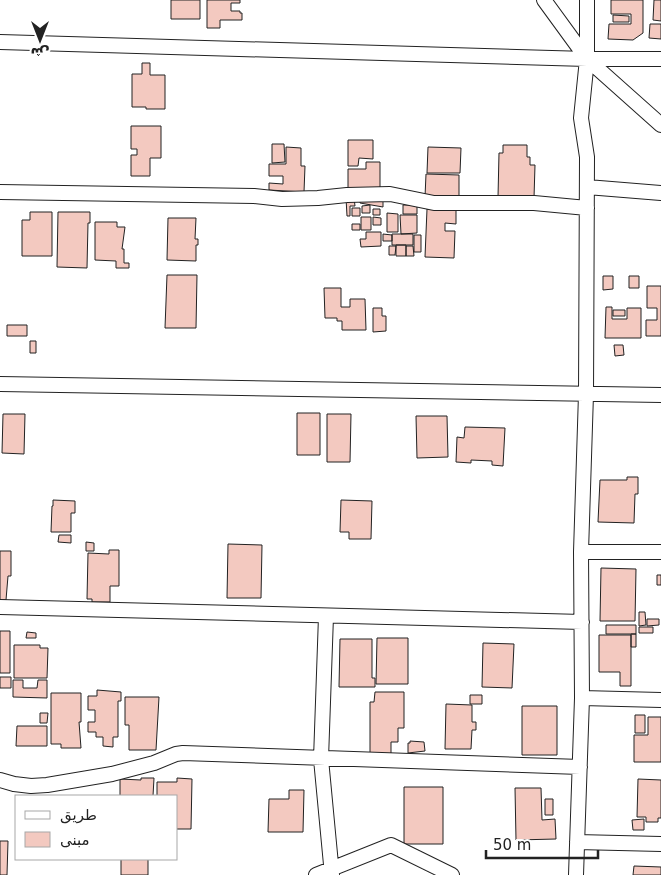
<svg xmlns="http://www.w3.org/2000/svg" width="661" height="875" font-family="'DejaVu Sans','Noto Sans Arabic',sans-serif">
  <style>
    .building { fill: #f3c9c0; stroke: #222 }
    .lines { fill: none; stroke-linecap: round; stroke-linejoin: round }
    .street-casing { stroke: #222; stroke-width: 16 }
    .street { stroke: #fff; stroke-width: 14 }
  </style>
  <rect width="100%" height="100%" fill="#fff"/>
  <path class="building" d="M171 0H200V19H171Z
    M207 0H240V3H231V11H240V13H242V20H220V28H207Z
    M611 0H643V33L633 40 608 39 609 24H631V14H611Z
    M654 0H661V21L653 20Z
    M613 15 629 16V22H613Z
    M650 24H661V39L649 38Z
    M142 63H150V75H165V109H146V107H132V74H142Z
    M131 126H161V158H150V176H131V155H137V149H131Z
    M348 140H373V159L359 158 358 166H348Z
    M272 144H284L285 162 272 163Z
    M503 145H527V157H530V165H535L534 198 498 197 499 153H503Z
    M286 147 301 148V166H305L304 192 269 190V183L283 184V176H269V164H286Z
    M428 147 461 148 460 173H427Z
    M366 162H380V192H348V169H366Z
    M426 174 459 175V198L425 197Z
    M346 198H354L355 206H350V216H347Z
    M360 199H383V207L360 203Z
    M370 205V213H362V206Z
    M403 205H417V214H403Z
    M352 208H360V216H352Z
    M373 209H380V215H373Z
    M427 209 456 210V224L445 223V231H455L454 258 425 257Z
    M30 212H52V256H22V220H30Z
    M58 212H90V223H88L87 268 57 267Z
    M387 213 398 214V232H387Z
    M400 215H417V233L401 234Z
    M361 217H371V230H361Z
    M373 217 381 218V225H373Z
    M168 218H196L195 239H198V245H196V261L167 260Z
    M95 222H117V227H125L122 249H124V263H129V268H116V261L95 260Z
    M352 224H360V230H352Z
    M366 232H381V246L361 247 360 239H366Z
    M383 234 392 235V241H383Z
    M392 234H413V245H392Z
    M414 235H421V252H414Z
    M396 245H406V256H396Z
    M389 246H396L395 255H389Z
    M406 246H413L414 256H406Z
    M167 275H197L196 328H165Z
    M603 276H613V289L603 290Z
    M629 276H639V288H629Z
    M647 286H661V336H646V320H657V308H647Z
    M324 288H341V307H350V299H365L366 330H342V321H337V318H325Z
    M606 307H612V319H627V308H641V338H605Z
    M373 308H382V316H386V331L373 332Z
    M613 310H625V316H613Z
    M7 325H27V336H7Z
    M30 341H36V353H30Z
    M614 345H623L624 355 615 356Z
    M297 413H320V455H297Z
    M3 414H25L24 454 2 453Z
    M327 414H351L350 462H327Z
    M416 416H447L448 457 417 458Z
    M465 427 505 428 503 466 492 465V461L471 460V463L456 462 457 437 464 438Z
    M627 477H638V494H635L634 523 598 522 600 480H627Z
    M53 500 75 501V513H71V532H51L52 506H53Z
    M341 500 372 501 371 539H349V532H340Z
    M59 535H71V543L58 542Z
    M86 542 94 543V551H86Z
    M228 544 262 545 261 598H227Z
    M109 550H119V586H110V602H92V599H87L88 553 109 554Z
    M0 551H11V576H8L6 600H0Z
    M601 568 636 569 635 621H600Z
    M657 575H661V585H657Z
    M639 612H645L646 625 639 626Z
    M647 619H659V625L647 626Z
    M606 625H636V634H606Z
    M639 627H653V633H639Z
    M0 631H10V673H0Z
    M27 632 36 633V638H26Z
    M631 634H636V647H631Z
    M599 635H631V686H620V672H599Z
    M377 638H408V684H376Z
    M340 639H372V678H375V687H339Z
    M483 643 514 644 512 688 482 687Z
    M14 645H40V648H48L47 678H14Z
    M0 677H11V688H0Z
    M13 680H23V688H37L38 680H47V698L13 697Z
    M97 690 121 692V701H118V737H113V747L103 746V737H96V732H88V722H95V710H88V696H97Z
    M375 692H404V728H398V742H391V756L370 755V702H374Z
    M51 693H81V722H79L81 748H61V744H51Z
    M470 695H482V704H470Z
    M125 697H159L156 750H129V725H125Z
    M446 704 472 705V722H476V730H472L471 749H445Z
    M522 706H557V755H522Z
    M40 713H48L47 723H40Z
    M635 715H645V733H635Z
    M648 717H661V762H634V735H648Z
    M17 726H47V746H16Z
    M410 741 424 742 425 751 408 753V743H410Z
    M141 778H154L153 796H120V779L141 780Z
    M177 778 192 779 191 829H176V796H157V782H177Z
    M638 779 661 780V818H658V822H646V817H637Z
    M404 787H443V844H404Z
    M515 788H541L542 820 555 819 556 839 516 840Z
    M289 790H304L303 832H268L269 799H289Z
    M545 799H553V815H545Z
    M644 819V830H633L632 820Z
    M0 841H8L7 875H0Z
    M121 859H148V875H121Z
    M634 866 661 867V875H633Z"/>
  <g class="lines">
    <g class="street-casing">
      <path id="street" d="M544 0 587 59 661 125
        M0 42 587 59H661
        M587 187 661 193
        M0 192 254 196 282 199 318 198 347 195 390 194 434 203H534L587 208
        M0 384 661 395
        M581 552H661
        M0 607 582 622
        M326 616 321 759 332 875
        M582 698 661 700
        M0 780 14 784 31 786 47 785 112 774 154 763 176 754 183 753 580 767
        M577 842 661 844
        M316 875 391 845 452 875
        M576 875 582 698 581 552 586 394 587 157 581 118 587 59V0"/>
    </g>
    <use href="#street" class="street"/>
  </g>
  <rect x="15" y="795" width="162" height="65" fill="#ffffff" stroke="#a7a7a7"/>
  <rect x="25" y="811" width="25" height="8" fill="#ffffff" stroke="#a7a7a7"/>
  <text x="60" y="820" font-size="15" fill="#222222">طريق</text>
  <rect x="25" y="832" width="25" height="15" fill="#f3c9c0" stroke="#a7a7a7"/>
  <text x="60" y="845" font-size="15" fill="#222222">مبنى</text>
  <g transform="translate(40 40) rotate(180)" stroke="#ffffff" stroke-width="4" paint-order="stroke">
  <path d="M0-4L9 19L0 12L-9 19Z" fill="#222222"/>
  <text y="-8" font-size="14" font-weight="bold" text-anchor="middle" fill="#222222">ش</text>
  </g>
  <path d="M486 850v8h112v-8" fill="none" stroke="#222222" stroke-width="2.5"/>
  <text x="493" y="850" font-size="15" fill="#222222" stroke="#ffffff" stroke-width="4" paint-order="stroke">50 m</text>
</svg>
